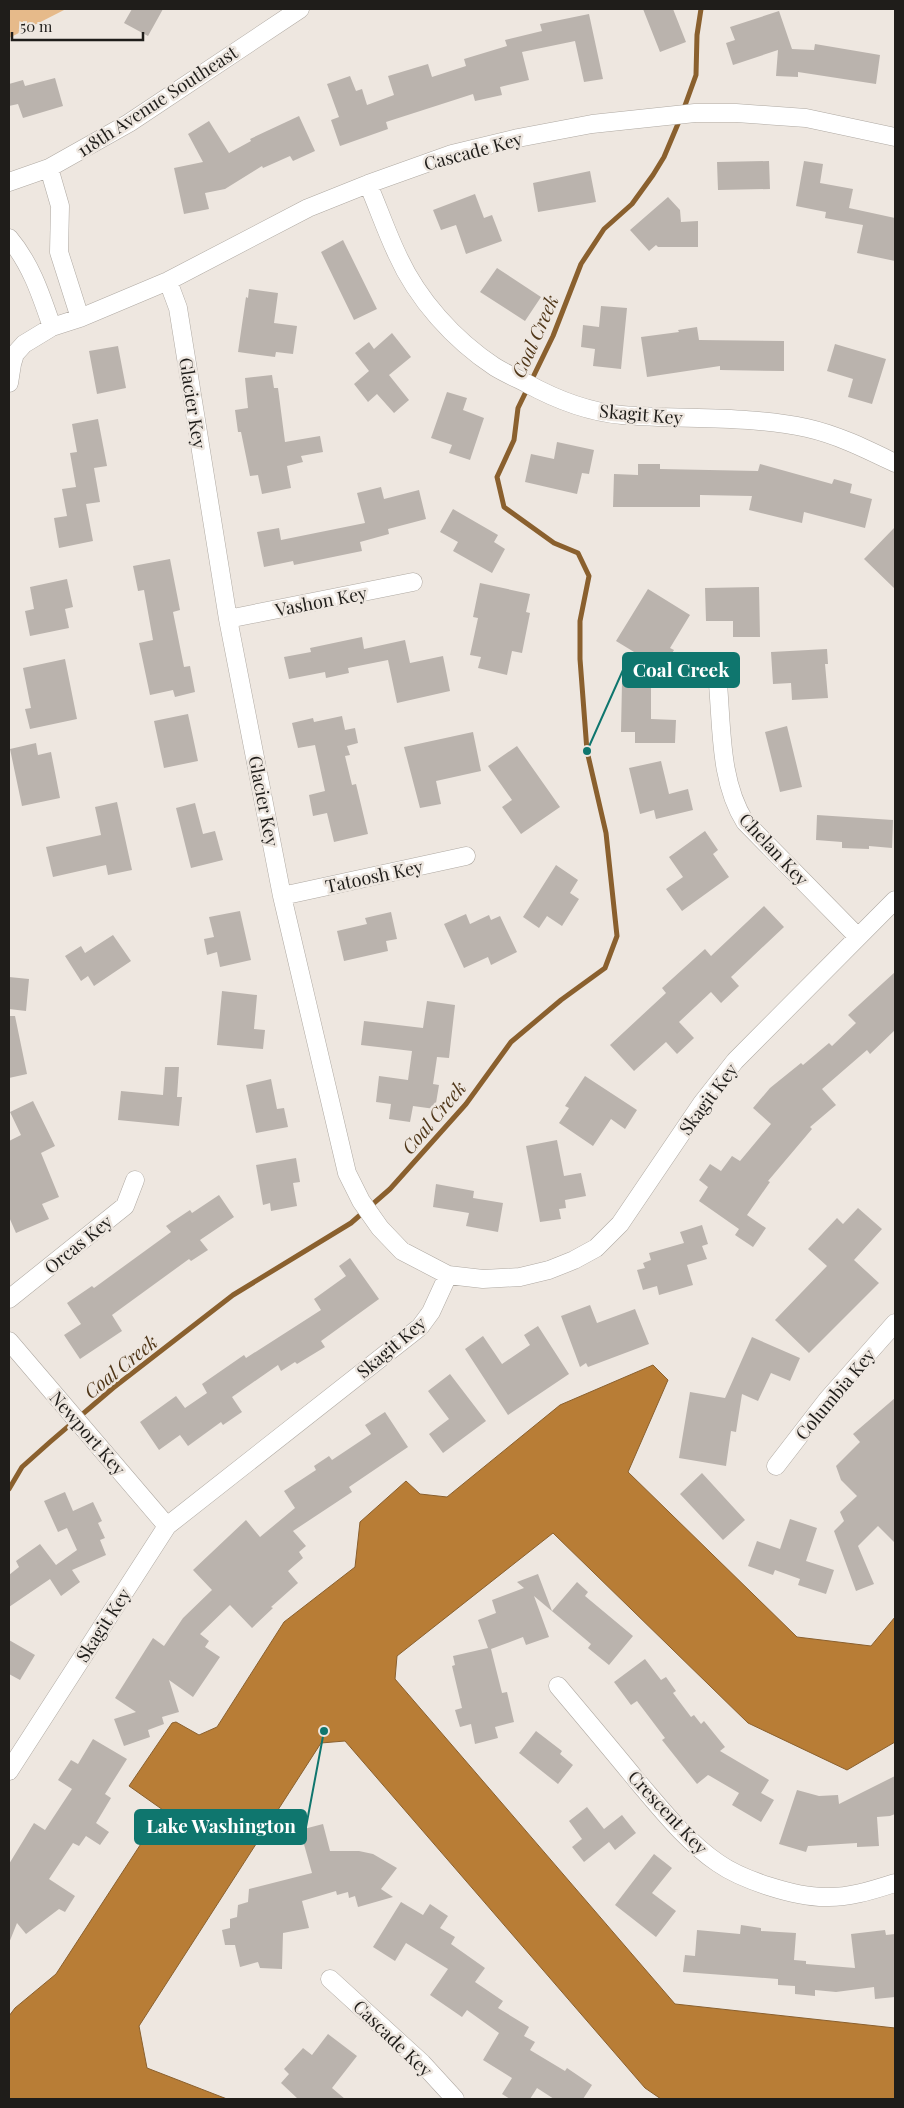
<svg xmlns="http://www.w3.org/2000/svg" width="904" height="2108" font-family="'Playfair Display',serif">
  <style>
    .green { fill: #e6ba8a }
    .water { fill: #b87d36; stroke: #8a602e }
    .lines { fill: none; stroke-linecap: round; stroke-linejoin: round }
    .stream { stroke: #8a602e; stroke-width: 5 }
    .building { fill: #bab3ad }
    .minor-casing { stroke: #afa9a2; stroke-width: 19 }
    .minor { stroke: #fff; stroke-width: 18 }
    .labels { text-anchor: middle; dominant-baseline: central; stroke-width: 5; stroke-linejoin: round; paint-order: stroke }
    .street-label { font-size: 18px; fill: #1f1d1a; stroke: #eee7e0 }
    .water-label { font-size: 19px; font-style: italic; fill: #503719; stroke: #eee7e0 }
    .leader { fill: none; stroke: #0f766e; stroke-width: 2 }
    .callout-dot { fill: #0f766e; stroke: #eee7e0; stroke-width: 2 }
    .callout { fill: #0f766e; stroke: #0f766e; stroke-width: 2 }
    .callout-label { font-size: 19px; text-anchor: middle; font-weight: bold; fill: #fff }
  </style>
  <rect width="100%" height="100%" fill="#eee7e0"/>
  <path class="green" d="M9 9H66L9 38Z"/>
  <path class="water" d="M653 1365 668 1380 628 1472 797 1637 871 1646 895 1617V1742L847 1770 748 1723 553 1533 397 1656 395 1679 675 2004 895 2028V2099H661L645 2088 345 1741 321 1743 139 2026 147 2068 227 2099H9V2016L15 2008 56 1974 163 1810 129 1786 172 1723 176 1722 199 1735 217 1727 284 1622 355 1567 360 1522 406 1481 420 1494 447 1497 560 1405Z"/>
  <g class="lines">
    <path class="stream" d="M683 111 696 75 697 35 701 9
      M9 1489 22 1467 50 1442 113 1388 233 1295 351 1223 390 1189 466 1104 511 1042 561 1000 605 968 617 936 606 833 587 751 580 659V621L589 576 578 553 554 543 504 507 497 477 514 440 518 408 553 336 581 264 604 229 632 204 653 175 664 157 680 119"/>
  </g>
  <path class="building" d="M132 9H163L148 36 124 23Z
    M643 9H673L686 42 660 52Z
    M779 11 792 49 814 50 815 44 880 55 876 84 798 72V77L776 76 778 50 733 65 726 43 735 40 730 27Z
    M589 14 603 79 584 82 575 41 522 52 529 80 500 87 502 95 475 101 473 94 386 122 388 129 340 146 331 120 339 117 327 84 350 76 356 91 362 89 367 105 394 95 388 76 428 64 432 77 466 66 464 59 507 46 505 40 542 31 540 24Z
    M55 78 63 106 23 118 18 104 9 106V84L23 80 25 86Z
    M299 116 315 151 293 161 290 156 263 168 262 166 225 189 205 193 209 209 184 214 174 168 203 162 188 134 209 121 229 153 251 141 250 139Z
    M769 161 770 189 718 190 717 162Z
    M804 161 823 164 820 183 853 189 849 208 895 218V261L857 253 863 225 825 218 826 212 796 206Z
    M590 171 596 202 538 212 533 183Z
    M475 194 484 218 492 215 502 241 466 254 456 225 441 230 433 210Z
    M668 197 680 210 681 222 698 221V247H658L656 245 649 251 630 230Z
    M343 240 377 309 354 320 321 252Z
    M497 268 541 297 525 321 480 292Z
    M249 289 278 293 274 323 297 326 293 354 276 352 275 357 238 352 246 297 248 298Z
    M601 306 627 308 621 369 593 366 595 349 581 347 583 325 599 327Z
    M697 327 699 340 784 341V371L720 370V366L647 377 641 337 679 332 678 330Z
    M392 333 411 357 389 375 409 400 394 413 377 394 368 402 354 384 369 371 355 353 369 342 374 349Z
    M835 344 886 359 872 404 848 397 853 379 827 371Z
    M118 346 126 388 97 394 89 351Z
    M272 375 274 388H278L285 442 320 436 323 452 301 456 303 462 287 466 291 488 262 494 258 475 250 476 241 432H238L235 410 248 408 245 378Z
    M447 392 467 398 463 410 484 418 470 460 449 453 452 445 431 438Z
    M98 419 107 466 94 468 100 502 86 504 93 541 59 548 54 518 67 516 62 489 76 487 70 453 77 452 72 424Z
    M557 442 594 450 589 474 582 473 577 494 525 482 531 454 554 459Z
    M638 464H660V469L758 471 760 464 832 484 834 479 852 484 850 493 872 499 865 528 804 512 802 523 749 510 752 496 700 495V507H613L614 474 638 475Z
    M381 487 384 499 419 490 426 519 388 529 389 534 360 542 362 551 294 565 293 561 264 567 257 532 279 528 281 540 365 523 357 493Z
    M453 509 498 535 494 542 505 549 492 573 453 551 458 542 440 532Z
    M895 527V589L864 559Z
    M170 559 180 610 173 612 184 667 190 666 195 692 175 697 173 690 150 695 139 643 153 640 144 590 138 591 133 566Z
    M67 579 73 607 65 609 69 628 30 636 25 611 34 609 30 587Z
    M480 583 530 594 526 612 530 613 522 653 512 651 507 675 478 668 481 657 470 655 478 618 473 617Z
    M759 587 760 637H733V621H706L705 588Z
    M648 589 690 615 670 648 674 650 662 669 616 641Z
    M362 637 364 649 405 640 410 663 443 656 450 691 397 703 388 660 348 668 349 673 326 678 325 672 289 679 284 657 311 652 310 648Z
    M827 649 828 664H825L828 698 792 700 791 683 773 684 771 652Z
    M65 659 77 719 30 729 25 709 31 708 23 668Z
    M622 683H651V719L676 720 675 743H635V732H621Z
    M188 714 198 761 164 768 154 721Z
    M342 716 345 730 355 728 358 743 347 746 350 755 345 756 352 785 356 784 368 834 334 842 327 813 313 816 309 795 325 791 315 745 298 748 292 723 313 718 314 722Z
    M787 726 802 787 780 792 765 732Z
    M473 732 481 771 436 781 441 804 420 808 404 747Z
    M36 743 38 755 51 752 60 798 22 806 10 749Z
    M517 746 560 807 521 834 502 807 512 800 488 766Z
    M661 761 669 794 688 789 693 810 656 819 654 810 640 814 629 768Z
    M117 802 132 870 108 875 106 865 53 877 46 847 101 835 95 807Z
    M195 803 203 834 215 831 223 860 191 868 176 808Z
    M817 815 893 820 892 848 869 846V849L842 848V842L816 840Z
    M705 831 718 850 713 854 729 877 682 911 666 889 683 877 669 857Z
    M556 865 578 880 570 893 579 899 562 926 547 916 539 928 523 917Z
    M764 906 784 927 731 977 739 986 721 1003 711 992 679 1022 694 1038 677 1054 666 1042 634 1071 610 1045 666 993 662 988 705 949 711 956Z
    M240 911 251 960 220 967 217 952 207 955 204 939 214 937 209 917Z
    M391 912 397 939 386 941 388 951 344 961 337 931 367 924 365 918Z
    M466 914 470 924 489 915 491 920 500 916 517 952 491 965 488 957 464 968 444 924Z
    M113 935 131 961 94 986 88 976 81 981 65 956 81 946 85 953Z
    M895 972V1030L870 1054 867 1050 822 1089 836 1105 810 1127 812 1129 768 1181 770 1182 747 1215 766 1228 753 1247 735 1235 739 1229 699 1201 708 1187 699 1180 710 1164 721 1171 732 1156 740 1161 771 1124 753 1108 770 1088 801 1063 803 1065 829 1043 832 1046 856 1023 848 1015Z
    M9 977 29 979 26 1011 9 1009Z
    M222 991 257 995 254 1029 265 1030 263 1049 217 1045Z
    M427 1001 455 1005 449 1058 437 1057 433 1084 439 1085 435 1109 413 1106 410 1122 389 1119 391 1104 376 1102 379 1076 408 1080 412 1051 361 1045 364 1021 423 1028Z
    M9 1016H15L27 1074 9 1078Z
    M165 1067H179L177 1097H182L179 1126 118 1120 121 1091 163 1095Z
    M585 1076 637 1110 625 1129 611 1119 593 1146 559 1123 569 1108 565 1106Z
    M271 1079 277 1109 284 1108 288 1127 256 1133 246 1085Z
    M33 1101 55 1146 41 1153 59 1197 42 1204 49 1219 16 1233 9 1217V1141L21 1135 10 1112Z
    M557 1140 564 1176 581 1173 586 1196 565 1200 566 1208 559 1209 561 1219 540 1222 526 1146Z
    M296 1158 300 1182 293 1183 297 1206 271 1211 270 1203 263 1205 256 1165Z
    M436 1184 474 1191 473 1198 503 1203 498 1232 466 1226 469 1213 433 1207Z
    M219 1195 234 1217 200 1240 208 1250 191 1261 189 1259 112 1315 122 1331 80 1359 64 1335 81 1324 67 1303 92 1286 94 1288 171 1232 166 1226 190 1210 192 1213Z
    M858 1208 882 1229 854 1260 879 1283 809 1353 775 1320 827 1266 808 1249 837 1218 843 1224Z
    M702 1225 708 1244 702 1246 707 1259 687 1265 693 1285 659 1295 657 1286 643 1290 637 1270 645 1268 643 1263 651 1260 649 1253 684 1243 680 1232Z
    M350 1258 379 1299 321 1341 325 1347 297 1364 295 1362 281 1371 278 1365 232 1397 242 1412 223 1425 221 1422 188 1446 180 1435 159 1450 140 1422 176 1396 185 1408 207 1393 202 1384 244 1355 246 1358 321 1310 314 1299 346 1276 339 1266Z
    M590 1305 597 1323 635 1309 649 1344 588 1367 586 1363 580 1367 561 1316Z
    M538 1326 569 1374 508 1415 465 1349 483 1336 502 1364 530 1345 524 1335Z
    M752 1337 800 1358 790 1381 771 1373 758 1401 742 1394 736 1432 731 1431 726 1466 679 1458 690 1392 725 1398Z
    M450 1374 486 1421 443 1453 429 1434 449 1419 428 1391Z
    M895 1398V1543L878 1526 858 1546 874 1584 856 1591 834 1531 844 1521 840 1512 857 1496 841 1480 836 1466 860 1442 853 1434Z
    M385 1412 408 1447 349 1487 352 1492 293 1531 306 1546 299 1552 303 1558 288 1571 298 1583 271 1607 273 1608 252 1628 230 1605 200 1634 209 1641 205 1647 220 1657 193 1697 169 1680 179 1712 162 1717 164 1724 148 1730 150 1737 124 1746 114 1719 136 1712 115 1698 153 1638 164 1646 183 1618 212 1590 193 1570 246 1520 260 1537 295 1508 284 1491 316 1470 314 1466 329 1456 332 1460 371 1434 365 1425Z
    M702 1473 745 1520 723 1540 680 1494Z
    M65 1492 73 1511 93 1502 102 1521 98 1523 105 1538 100 1540 106 1555 72 1570 80 1582 61 1596 50 1579 9 1607V1575L19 1567 16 1561 40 1544 56 1565 77 1550 67 1528 58 1532 44 1501Z
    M790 1519 817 1528 806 1561 834 1570 826 1594 798 1585 800 1579 775 1570 773 1575 748 1566 757 1541 780 1549Z
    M538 1574 552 1611 577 1582 588 1592 585 1596 633 1636 609 1665 588 1648 591 1644 534 1596 549 1637 526 1645 523 1637 491 1649 502 1693 507 1692 514 1722 495 1727 498 1738 475 1744 471 1724 460 1727 455 1710 462 1708 452 1666 455 1665 453 1656 488 1648 478 1620 496 1613 492 1600 524 1588 517 1582Z
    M9 1640 35 1655 20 1680 9 1674Z
    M645 1659 661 1680 666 1677 676 1691 673 1693 691 1717 694 1715 701 1724 704 1721 725 1747 720 1751 769 1780 761 1793 774 1800 761 1822 732 1805 739 1793 710 1776 708 1775 697 1784 662 1740 665 1738 637 1701 631 1705 614 1682Z
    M536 1731 562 1751 560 1754 573 1765 558 1784 519 1753Z
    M93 1739 127 1759 105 1794 111 1798 96 1823 109 1832 100 1845 86 1836 79 1846 73 1843 49 1879 75 1896 65 1912 59 1909 26 1934 17 1923 9 1943V1864L34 1823 45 1830 72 1789 58 1780 71 1760 78 1764Z
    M895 1776V1814L890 1816 877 1817 879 1846 857 1847V1843L808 1846 806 1852 779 1844 797 1790 819 1796 838 1795 839 1804Z
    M587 1807 604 1829 622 1815 636 1833 615 1850 609 1842 584 1862 572 1847 582 1839 569 1821Z
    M323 1824 330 1851H359L373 1854 397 1868 381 1889 393 1897 358 1907 355 1896 349 1898 348 1892 337 1895 336 1891 302 1901 309 1928 283 1933 282 1969 260 1968 258 1962 240 1967 235 1945H225L222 1930 230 1928V1919L237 1917 238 1905 248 1902 249 1889 312 1873 300 1830Z
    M654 1854 672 1868 652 1893 676 1911 656 1937 615 1905Z
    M401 1902 423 1915 430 1904 448 1916 440 1928 455 1937 451 1944 485 1968 475 1982 503 2001 498 2008 529 2027 524 2036 535 2042 530 2050 565 2071 567 2068 592 2085 583 2099H554L537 2088 530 2099H510L502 2094 512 2078 483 2060 499 2033 467 2010 462 2017 430 1995 448 1969 406 1943 395 1961 373 1947Z
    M741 1925 761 1928V1931L796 1933 794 1960 806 1961V1964L855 1968 851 1934 885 1930 886 1935 895 1934V1997L875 1999 874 1987 836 1992 815 1990V1996L795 1994V1986L778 1985V1979L683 1972 685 1955 695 1956 697 1930 740 1934Z
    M328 2034 357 2056 332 2088 345 2099H298L281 2083 289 2074 284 2069 303 2048 312 2055Z"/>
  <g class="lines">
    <g class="minor-casing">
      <path id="minor" d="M49 168 60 206 59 252 80 318
        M9 182 49 168 129 123 300 9
        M368 184C378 207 386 231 397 254 417 299 454 340 495 367 505 373 516 378 526 383 555 399 588 412 622 415 684 420 747 415 807 428 838 435 866 449 895 463
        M9 238C31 264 41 295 52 327
        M168 281 178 308 228 619 282 896 347 1173 361 1201 380 1228 402 1251 448 1275 483 1279 520 1277 549 1270 574 1260 596 1248 620 1224 702 1103 735 1061 895 900
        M9 383 12 364 15 354 24 344 52 327 80 318 168 281 308 208 368 184 452 154 518 138 592 124 695 113H736L806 118 895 137
        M228 619 413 582
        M718 684C722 731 720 782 745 822L858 937
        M282 896 466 856
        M9 1299 125 1206 135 1180
        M9 1341 167 1526
        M776 1466 827 1400 895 1323
        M558 1686C585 1718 612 1750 638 1782 662 1810 687 1842 718 1863 742 1880 795 1897 825 1897 849 1898 873 1890 895 1883
        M9 1771 167 1526 420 1327 431 1312 448 1275
        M330 1979 422 2063 455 2099"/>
    </g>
    <use href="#minor" class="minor"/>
  </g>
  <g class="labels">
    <g class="street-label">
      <text transform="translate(157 101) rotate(-33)">118th Avenue Southeast</text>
      <text transform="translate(473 151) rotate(-15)">Cascade Key</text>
      <text transform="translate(193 403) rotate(81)">Glacier Key</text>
      <text transform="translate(641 414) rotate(5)">Skagit Key</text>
      <text transform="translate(321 601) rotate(-11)">Vashon Key</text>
      <text transform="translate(264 801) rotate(79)">Glacier Key</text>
      <text transform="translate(774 849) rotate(47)">Chelan Key</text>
      <text transform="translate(374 876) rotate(-12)">Tatoosh Key</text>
      <text transform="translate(708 1099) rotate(-53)">Skagit Key</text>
      <text transform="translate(78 1244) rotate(-39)">Orcas Key</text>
      <text transform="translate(391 1347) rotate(-40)">Skagit Key</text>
      <text transform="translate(835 1394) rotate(-50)">Columbia Key</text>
      <text transform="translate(88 1433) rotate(49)">Newport Key</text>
      <text transform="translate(103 1625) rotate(-57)">Skagit Key</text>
      <text transform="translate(668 1812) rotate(47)">Crescent Key</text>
      <text transform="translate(393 2038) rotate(44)">Cascade Key</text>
    </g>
    <g class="water-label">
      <text transform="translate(534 336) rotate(-66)">Coal Creek</text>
      <text transform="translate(433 1117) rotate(-50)">Coal Creek</text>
      <text transform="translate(120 1366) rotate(-39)">Coal Creek</text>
    </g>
  </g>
  <path class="leader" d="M587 751L623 670M324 1731L306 1827"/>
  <g class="callout-dot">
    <circle cx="587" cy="751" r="5"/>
    <circle cx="324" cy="1731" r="5"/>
  </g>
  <g class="callout">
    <rect x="623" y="653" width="116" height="34" rx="5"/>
    <rect x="135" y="1810" width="171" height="34" rx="5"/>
  </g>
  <g class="callout-label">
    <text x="681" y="677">Coal Creek</text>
    <text x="221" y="1833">Lake Washington</text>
  </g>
  <rect width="904" height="2108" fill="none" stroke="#1f1d1a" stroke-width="20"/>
  <path d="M12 32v8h131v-8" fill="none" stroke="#1f1d1a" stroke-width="2.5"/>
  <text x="20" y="32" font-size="15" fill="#1f1d1a" stroke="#eee7e0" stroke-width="4" paint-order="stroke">50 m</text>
</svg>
